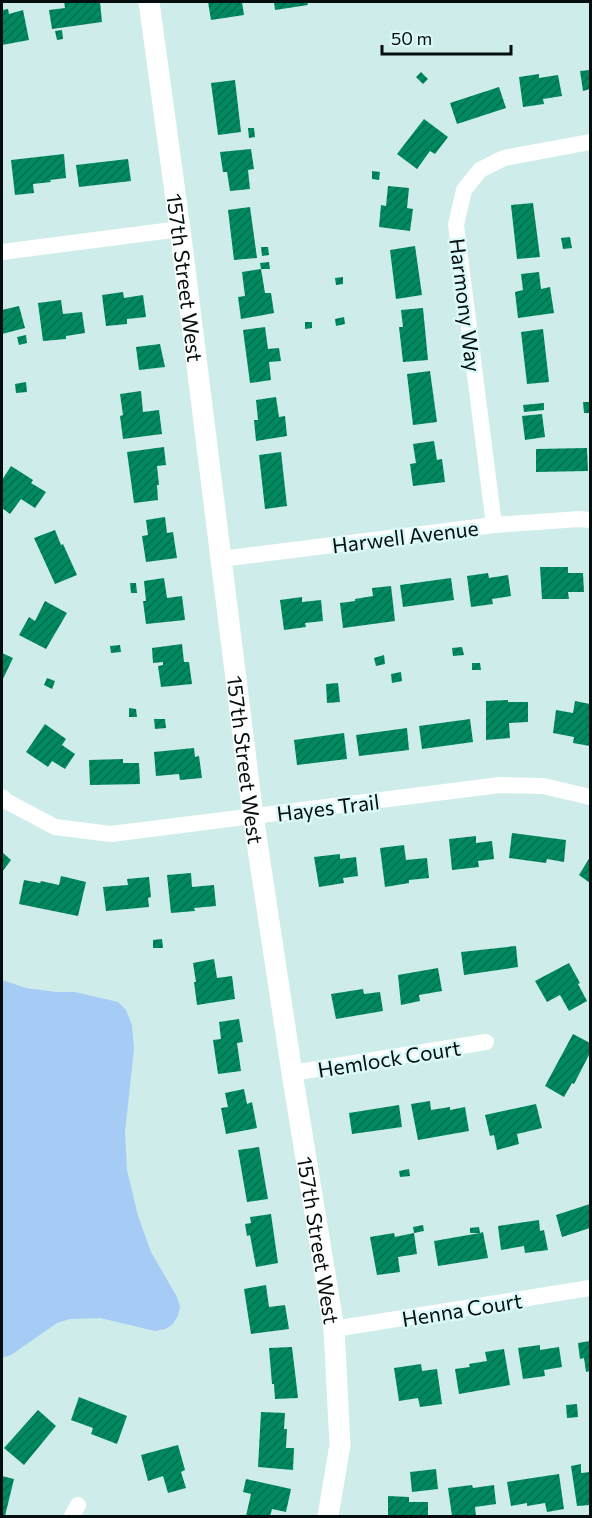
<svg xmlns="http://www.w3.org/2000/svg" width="592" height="1518" font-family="Commissioner,sans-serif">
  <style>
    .water { fill: #a6ccf6 }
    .building { fill: url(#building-hatch) }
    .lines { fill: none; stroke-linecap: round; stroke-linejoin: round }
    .minor { stroke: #fff; stroke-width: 16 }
    .tertiary { stroke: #fff; stroke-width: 21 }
    .labels { text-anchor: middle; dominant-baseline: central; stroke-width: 5; stroke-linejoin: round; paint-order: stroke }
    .street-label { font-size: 21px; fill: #050e0e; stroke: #daf9f8 }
  </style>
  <defs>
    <pattern id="building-hatch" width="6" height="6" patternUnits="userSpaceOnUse" patternTransform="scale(1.5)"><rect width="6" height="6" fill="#018960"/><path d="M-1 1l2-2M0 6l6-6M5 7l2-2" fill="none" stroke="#016e4e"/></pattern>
  </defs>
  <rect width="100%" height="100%" fill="#cdecea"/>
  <path class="water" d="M2 980 26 988 56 992H75L118 1002 126 1010 132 1025 134 1049 125 1132 127 1170 138 1216 151 1252 177 1297 180 1307 178 1316 172 1325 165 1329 155 1331 100 1318 70 1319 57 1323 11 1355 2 1358Z"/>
  <path class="building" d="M64 2H100L102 22 52 29 49 10 65 8Z
    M208 2H242L244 15 211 20Z
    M274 2H307L308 5 275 10Z
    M8 9 9 14 23 10 29 40 2 45V10Z
    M62 30 63 39 57 40 55 31Z
    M590 70V89L583 91 580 71Z
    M421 72 428 79 423 84 416 77Z
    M539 74V78L558 75 562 96 543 99 544 104 523 107 519 77Z
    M235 80 241 132 218 135 211 83Z
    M499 87 506 108 457 124 450 103Z
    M424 119 448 137 435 154 430 151 417 169 397 154Z
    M248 128H254L255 137 249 138Z
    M251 149 254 169 248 170 250 189 230 191 227 172H223L220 152Z
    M64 154 66 178 50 180 51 182 33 184 34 193 15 195 11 160Z
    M128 159 131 181 79 187 76 165Z
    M372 171 380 172 379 180 372 179Z
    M388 186 409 188 407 208 413 209 410 231 379 227 381 205 386 206Z
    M533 203 540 257 517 259 511 205Z
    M250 207 257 258 234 260 228 210Z
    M570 237 572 248 563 249 561 238Z
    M415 246 422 295 396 299 390 250Z
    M261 247H268L269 255 262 256Z
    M269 262 270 269H261L260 263Z
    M261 269 265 293H271L274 313 241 319 238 297 245 296 242 272Z
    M539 272 541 289 550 287 554 313 518 318 515 292 523 290 521 274Z
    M343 277V284L336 285 335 278Z
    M123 292 124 298 143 295 146 317 127 319V324L106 326 102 295Z
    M61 300 63 314 82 312 85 333 66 336V339L43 341 38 303Z
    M19 306 25 328 2 334V310Z
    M423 308 428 360 403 362 399 327H403L401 310Z
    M344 317 345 324 336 326 335 319Z
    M305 322H312V328L305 329Z
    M265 327 268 349 279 348 281 361 269 362 271 380 250 383 243 330Z
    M543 329 549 382 527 384 521 332Z
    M26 335 27 343 19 345 17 337Z
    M160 344 165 367 139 370 136 347Z
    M430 371 437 422 413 425 407 374Z
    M26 382 27 392 16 393 15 384Z
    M141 391 143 412 159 410 162 434 123 439 120 416 123 415 120 394Z
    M276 397 279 417 285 416 287 436 256 441 254 420H258L256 400Z
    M583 402H590V413H584Z
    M544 403V410L524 412 523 405Z
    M542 414 545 437 525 440 522 416Z
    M434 441 437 460 442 459 445 482 413 486 410 464 416 463 413 444Z
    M164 447 166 465 157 466 159 485H157L158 500 134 503 127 452Z
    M587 448 588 471 536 472V449Z
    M281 452 287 506 265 509 259 455Z
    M11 466 33 480 31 483 46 492 35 508 21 499 10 514 2 508V480Z
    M165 517 167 533 173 532 177 558 146 562 142 536 148 535 146 520Z
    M55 530 61 545 63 544 77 575 55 584 34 538Z
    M540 567H568V573H583L584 592H568L569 599H542Z
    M488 573 489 578 508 575 511 596 492 599 493 604 471 607 467 576Z
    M164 578 167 598 182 596 185 620 146 624 143 601H146L144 581Z
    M451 578 454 600 403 607 400 585Z
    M130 583H136L137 593H131Z
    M391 586 395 621 343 628 340 603 355 601V599L373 596 372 588Z
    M302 597V602L321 600 323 621 305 623 306 627 284 630 280 600Z
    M45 601 67 613 46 649 19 635 29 617 35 621Z
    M182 644 184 662H189L192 684 161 687 158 666 163 665V662L153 663 152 648Z
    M120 645 121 652 111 653 110 646Z
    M462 647 464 655 453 656 452 648Z
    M2 653 13 658 2 681Z
    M384 655 385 664 376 666 374 658Z
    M472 663H480L481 670H472Z
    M401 672 402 681 392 683 391 674Z
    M47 678 55 681 52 689 44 685Z
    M338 683 340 702 327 703 326 684Z
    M508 700V702H528V722L509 723 510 738 486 740V701Z
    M575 701 590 704V746L573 743 574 737 553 733 556 710 573 713Z
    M129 708 136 709 137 717H129Z
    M154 719H165L166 728 155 729Z
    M470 719 473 742 422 749 419 726Z
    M45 724 66 739 62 745 75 754 65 769 52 761 48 767 26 752Z
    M407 728 409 750 359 756 356 735Z
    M344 733 347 759 297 765 294 740Z
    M194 748 195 757 199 756 202 778 180 780 179 774 156 776 154 752Z
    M123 759V763H139L140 784 90 785 89 760Z
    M512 833 566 840 564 862 547 859 546 863 509 858Z
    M476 836V843L492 841 494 859 478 861 479 867 452 870 449 839Z
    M404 845 406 860 427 858 429 878 409 880V883L385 887 380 848Z
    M2 852 11 860 2 872Z
    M340 854V859L356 857 358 876 343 878 344 883 319 887 314 857Z
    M590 857V883L579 875Z
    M191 873 192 887 214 885 216 906 194 908 195 911 171 913 167 875Z
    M61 876 86 882 78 916 19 904 24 880 40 883 41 881 59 885Z
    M149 877 151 897 148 898 149 907 106 911 103 887 128 885 127 879Z
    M162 939 163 948H153V940Z
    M516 946 518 967 464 975 461 952Z
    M214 959 217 978 232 976 235 999 197 1005 194 982H196L193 963Z
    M569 963 580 983 578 984 587 1001 569 1011 560 995 547 1002 535 981Z
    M438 968 442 991 419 995 420 1001 401 1005 398 975Z
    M363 989 364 994 380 992 383 1011 336 1019 331 994Z
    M239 1019 243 1042 237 1043 241 1071 218 1074 213 1040 221 1039 219 1022Z
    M573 1034 590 1043V1053L574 1084 572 1083 564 1097 545 1086Z
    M244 1089 247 1104 252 1102 257 1128 226 1134 221 1108 228 1107 225 1093Z
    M430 1101 431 1110 450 1107V1110L465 1107 469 1131 418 1140 411 1104Z
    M536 1104 542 1128 517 1134 519 1144 497 1150 494 1135 490 1136 485 1115Z
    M399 1105 402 1127 352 1134 349 1113Z
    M259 1147 268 1199 247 1202 238 1150Z
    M409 1169 410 1176 400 1177 399 1171Z
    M590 1204V1228L562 1237 556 1215Z
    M271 1214 278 1263 256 1267 250 1235 247 1236 245 1224 251 1223 250 1217Z
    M539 1220 540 1231 544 1230 548 1250 525 1253 524 1246 501 1250 498 1226Z
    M423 1225 424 1231 414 1233 413 1227Z
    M479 1227 480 1233 483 1232 488 1258 438 1266 434 1241 480 1233H470V1228Z
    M394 1233 395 1237 414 1233 417 1254 398 1257 400 1272 377 1275 370 1237Z
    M266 1285 269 1307 285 1305 289 1329 251 1334 244 1289Z
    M590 1341V1371L586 1372 584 1358 580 1359 578 1343Z
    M540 1345V1350L559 1347 562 1367 544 1370 545 1376 523 1379 518 1348Z
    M292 1347 298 1398 275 1399 274 1384H272L269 1348Z
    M504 1349 510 1385 459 1394 455 1369 470 1367 469 1364 487 1361 485 1352Z
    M421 1364 422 1371 437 1369 442 1404 420 1407 418 1398 399 1401 394 1368Z
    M79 1397 127 1416 117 1444 91 1434 93 1428 71 1420Z
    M577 1404 578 1417 567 1418 566 1405Z
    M38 1410 56 1426 24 1465 4 1448Z
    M261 1412 285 1413 284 1429H287L286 1448H294L293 1470 258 1467Z
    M178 1445 185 1470 181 1472 186 1488 168 1493 163 1476 148 1481 141 1455Z
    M581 1464V1473L590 1472V1505L577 1506 571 1466Z
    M436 1469 438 1489 412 1492 410 1472Z
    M559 1474 564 1509 547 1512 545 1503 527 1506V1503L511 1506 507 1482Z
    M2 1476 14 1479 5 1516H2Z
    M246 1479 291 1489 286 1512 272 1509 270 1516H246L251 1494 243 1492Z
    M472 1485 473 1488 494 1485 496 1504 475 1507 476 1516H452L448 1488Z
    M388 1496 409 1497V1502H428V1516H388Z"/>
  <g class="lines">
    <path class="minor" d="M2 252 180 229
      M494 525 456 225 464 190 480 170 504 158 590 142
      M221 559 494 525 580 519 590 520
      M2 797 6 801 55 827 111 834 500 785 543 786 590 797
      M292 1073 486 1042
      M334 1329 590 1288
      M72 1516 78 1505"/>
    <path class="tertiary" id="s1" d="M149 2 180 229 253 816 292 1073 334 1329 340 1445 328 1516"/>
  </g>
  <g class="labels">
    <g class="street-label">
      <text stroke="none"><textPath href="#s1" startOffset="278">157th Street West</textPath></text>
      <text transform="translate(466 305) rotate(83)">Harmony Way</text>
      <text transform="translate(405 536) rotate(-7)">Harwell Avenue</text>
      <text stroke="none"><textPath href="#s1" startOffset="764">157th Street West</textPath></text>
      <text transform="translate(328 807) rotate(-7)">Hayes Trail</text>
      <text transform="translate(389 1058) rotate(-9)">Hemlock Court</text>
      <text stroke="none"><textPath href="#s1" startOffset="1250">157th Street West</textPath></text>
      <text transform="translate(462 1309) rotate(-9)">Henna Court</text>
    </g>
  </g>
  <rect width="592" height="1518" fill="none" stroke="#050e0e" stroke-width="6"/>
  <path d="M382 45v9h129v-9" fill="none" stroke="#050e0e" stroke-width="3"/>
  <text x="391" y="45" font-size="18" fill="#050e0e" stroke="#daf9f8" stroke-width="4.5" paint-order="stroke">50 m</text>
</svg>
